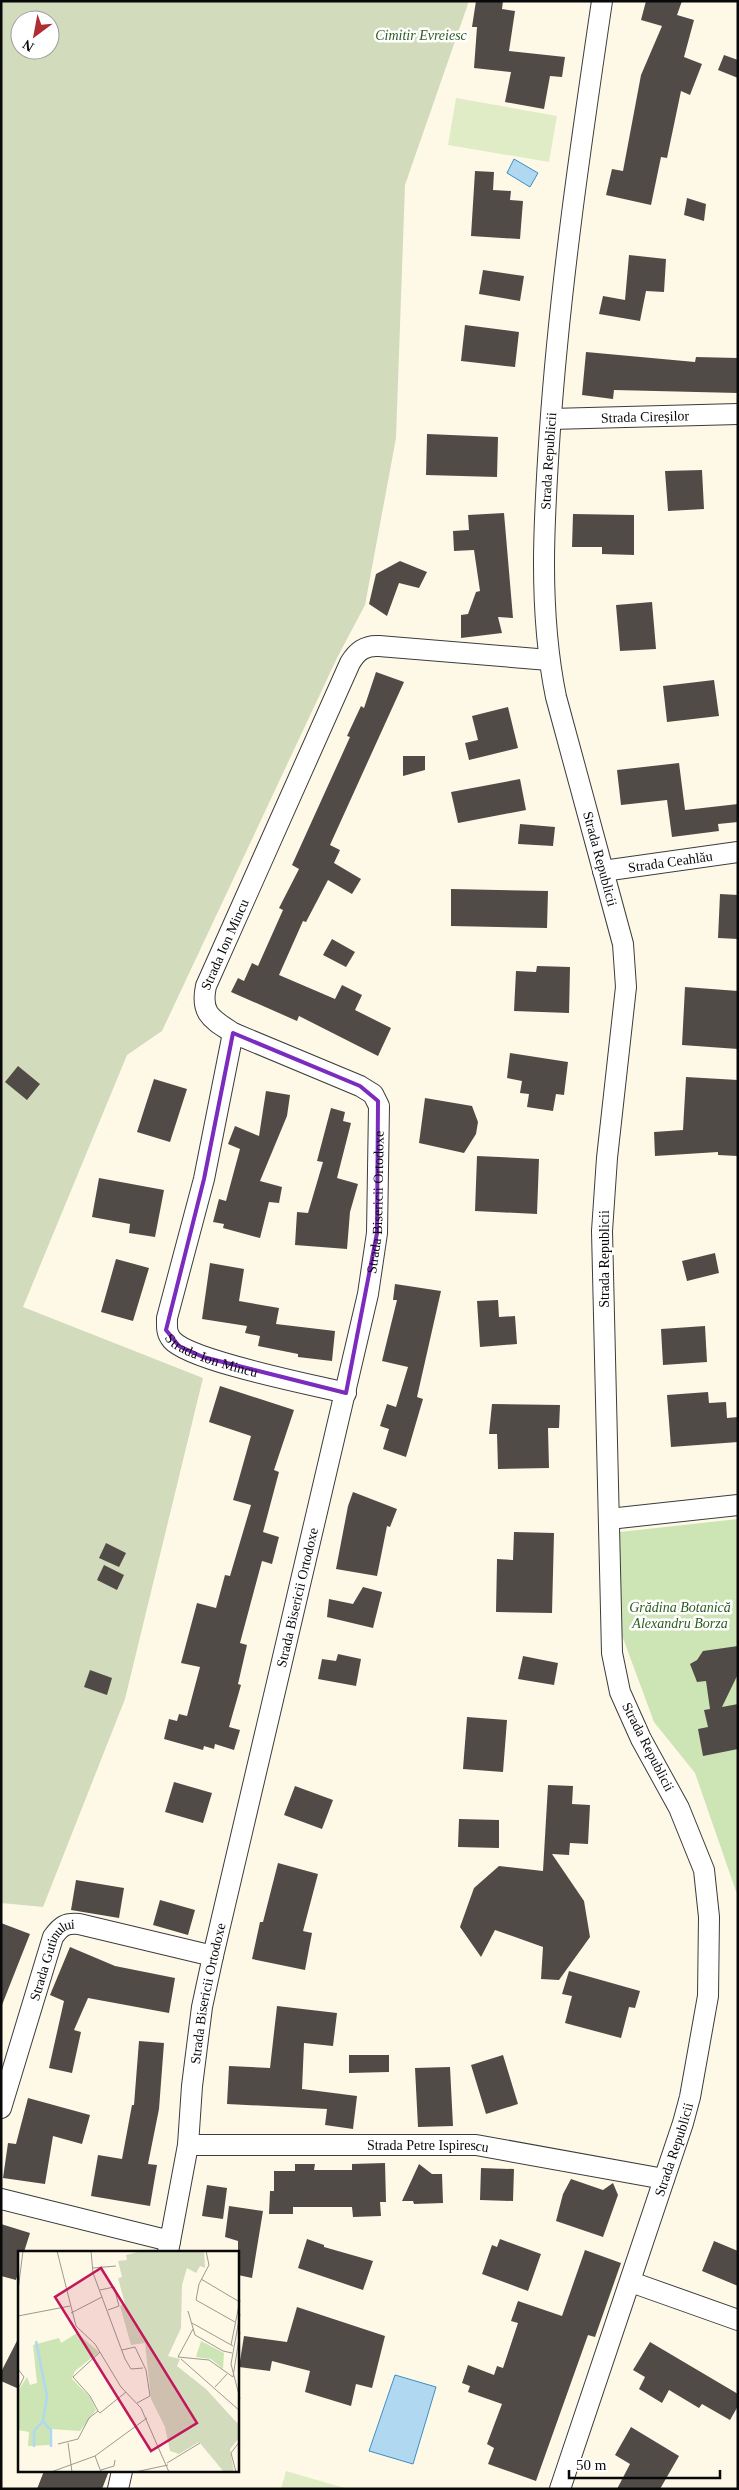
<svg xmlns="http://www.w3.org/2000/svg" width="739" height="2490" font-family="'Times New Roman',serif">
  <style>
    .green { fill: #cde4b5 }
    .cemetery { fill: #d2dcbc; fill-rule: evenodd }
    .pitch { fill: #dfecc6 }
    .water { fill: #b0d9f1; stroke: #3c8dc3 }
    .building { fill: #514b47 }
    .lines { fill: none; stroke-linecap: round; stroke-linejoin: round }
    .minor-casing { stroke: #3c3c3c; stroke-width: 22 }
    .minor { stroke: #fff; stroke-width: 20 }
    .marked { fill: none; stroke: #7b2cbf; stroke-width: 4; stroke-linejoin: round }
    .labels { text-anchor: middle; dominant-baseline: central; stroke-width: 5; stroke-linejoin: round; paint-order: stroke }
    .park-label { font-size: 14px; font-style: italic; fill: #2c5c1f; stroke: #fff }
    .street-label { font-size: 14px; fill: #090909; stroke: #fff }
    .inset-river { fill: none; stroke: #b0d9f1; stroke-width: 2.5 }
    .inset-road { fill: none; stroke: #9c998e; stroke-width: 1 }
    .view { fill: #c2185b; fill-opacity: 0.15; stroke: #c2185b; stroke-width: 2.5 }
    .inset-edge { fill: none; stroke: #090909; stroke-width: 2.5 }
  </style>
  <rect width="100%" height="100%" fill="#fef9e7"/>
  <path class="green" d="M738 1519V1897L695 1773 654 1722 620 1630V1532Z"/>
  <path class="cemetery" d="M1 1H469L405 185 396 438 365 605 337 658 162 1031 127 1055 23 1307 203 1378 125 1699 43 1907 1 1903ZM20 20H50V50H20Z"/>
  <path class="pitch" d="M456 98 557 116 549 162 448 145Z
    M286 2471 348 2489H281Z"/>
  <path class="water" d="M514 159 538 173 530 187 507 173Z
    M395 2375 436 2387 413 2464 369 2451Z"/>
  <path class="building" d="M476 1H503L502 9 515 11 509 51 565 57 562 77 550 76 544 109 505 102 511 72 474 68 477 27H472Z
    M646 1H682L677 15 694 20 684 57 702 64 690 95 681 91 667 158 661 157 651 205 606 195 612 169 623 171 641 75 662 26 641 20Z
    M724 55 738 60V78L718 70Z
    M475 171 494 172 493 190 511 191 510 200 523 201 520 239 471 236Z
    M687 198 706 204 704 221 684 215Z
    M629 255 666 259 664 292 646 291 640 321 599 314 603 296 625 300Z
    M483 270 524 276 520 301 479 294Z
    M465 325 519 332 515 367 461 361Z
    M586 352 695 362 696 357 738 358V393L614 390 613 399 582 395Z
    M427 434 498 437 497 477 426 475Z
    M702 470 704 509 668 511 665 471Z
    M504 513 513 618 498 617 502 633 461 638V615L468 614 476 592 480 591 474 550 454 551 453 531 469 530 468 515Z
    M573 514 634 515V555L602 554V547H572Z
    M400 561 427 572 419 588 399 583 387 616 369 604 376 574Z
    M652 602 656 649 620 651 616 605Z
    M376 672 404 682 330 845 340 850 334 863 361 879 352 894 328 880 306 922 303 921 279 975 335 999 342 985 362 995 355 1010 391 1028 378 1056 299 1016 297 1021 231 992 238 978 244 981 252 963 258 966 283 910 279 908 299 869 292 865 350 737 347 736 361 706 364 708Z
    M714 680 719 716 667 722 663 686Z
    M508 707 518 748 469 760 465 743 478 740 472 716Z
    M403 756H425V770L403 776Z
    M679 763 685 810 738 804V822L718 824 719 831 672 837 667 800 621 805 617 770Z
    M520 779 526 810 458 823 451 792Z
    M520 824 555 827 553 846 518 844Z
    M451 889 548 891 547 928 451 926Z
    M720 894 738 895V939L718 938Z
    M332 939 355 952 346 967 323 955Z
    M537 966 570 967 569 1013 514 1011 516 971 536 972Z
    M685 987 738 991V1049L682 1045Z
    M510 1053 568 1062 564 1095 556 1094 553 1111 527 1107 529 1094 520 1093 522 1081 507 1078Z
    M18 1066 40 1084 27 1100 5 1082Z
    M686 1077 738 1080V1156L718 1155V1152L655 1156 654 1132 683 1130Z
    M154 1079 187 1089 170 1142 137 1132Z
    M266 1091 290 1095 287 1116 260 1181 282 1187 279 1203 269 1202 260 1238 223 1228 224 1224 213 1222 219 1199 226 1201 240 1149 228 1144 235 1126 259 1136Z
    M425 1098 472 1106 478 1122 476 1134 464 1153 419 1143Z
    M331 1108 345 1112 343 1121 351 1123 337 1178 358 1184 350 1212 347 1249 295 1245 297 1212 308 1213 323 1162 317 1161Z
    M477 1156 539 1159 537 1214 475 1211Z
    M99 1178 164 1190 155 1237 129 1233 130 1224 92 1217Z
    M715 1253 719 1273 687 1281 682 1261Z
    M116 1259 149 1268 133 1321 101 1312Z
    M210 1263 244 1269 239 1301 279 1308 276 1324 335 1331 332 1361 298 1357V1354L258 1346 260 1336 245 1333 247 1326 202 1319Z
    M395 1284 441 1291 417 1397 423 1399 406 1457 383 1449 389 1429 380 1426 387 1404 396 1407 408 1367 382 1361 397 1300H393Z
    M498 1300 499 1317 515 1316 517 1344 480 1347 477 1301Z
    M705 1326 707 1362 663 1365 661 1329Z
    M220 1386 294 1410 274 1470 279 1472 263 1532 279 1537 272 1564 262 1561 240 1643 247 1645 238 1684 241 1685 229 1727 240 1730 234 1750 215 1744 214 1749 204 1746 203 1750 164 1739 169 1719 177 1721 179 1714 187 1716 200 1667 181 1663 197 1603 216 1608 225 1575 230 1576 251 1505 233 1500 251 1436 209 1422Z
    M708 1392 709 1403 726 1402 727 1418 738 1417V1442L671 1447 667 1395Z
    M492 1404 560 1405 559 1428H548L549 1468 498 1469 497 1434H489Z
    M353 1492 397 1509 390 1527 387 1526 377 1576 336 1569 348 1506Z
    M514 1532 554 1533 552 1613 496 1612 497 1559 513 1560Z
    M106 1543 126 1553 119 1567 99 1558Z
    M104 1565 124 1575 117 1590 97 1580Z
    M363 1587 382 1592 373 1628 327 1617 329 1599 353 1604Z
    M738 1646V1674L722 1707 738 1704V1749L703 1756 698 1729 708 1727 704 1710 710 1709 706 1681 697 1682 690 1664 697 1660 703 1651Z
    M338 1654 361 1659 356 1686 318 1679 322 1659 336 1661Z
    M523 1656 558 1663 554 1685 518 1679Z
    M90 1670 112 1678 107 1695 84 1687Z
    M467 1717 507 1720 503 1772 463 1769Z
    M174 1782 212 1793 203 1823 165 1812Z
    M548 1785 573 1786 572 1804 590 1805 588 1844 570 1843 569 1855 552 1854 584 1901 590 1937 559 1980 541 1979 543 1947 495 1930 481 1957 460 1927 474 1888 499 1866 543 1871Z
    M295 1786 333 1800 322 1829 284 1815Z
    M459 1819 499 1820V1848L458 1847Z
    M278 1863 318 1874 303 1931 312 1933 305 1970 252 1959 260 1922H263Z
    M76 1880 124 1888 119 1918 71 1910Z
    M160 1900 195 1910 188 1935 153 1925Z
    M1 1923 30 1934 2 2005 1 2004Z
    M70 1947 115 1966 175 1978 169 2013 88 1998 74 2030 81 2032 72 2073 49 2068 64 2001 50 1995Z
    M569 1971 640 1991 635 2008 629 2007 621 2038 565 2023 572 1996 562 1994Z
    M277 2006 337 2013 333 2046 304 2043 302 2089 357 2096 353 2129 325 2125 327 2109 227 2104 229 2066 270 2068Z
    M139 2041 164 2043 159 2109 148 2164 157 2165 150 2206 91 2196 98 2155 122 2159 132 2105H134Z
    M349 2055H389V2072L349 2073Z
    M503 2055 518 2104 486 2114 471 2065Z
    M450 2067 453 2126 418 2127 415 2068Z
    M28 2098 90 2115 82 2144 53 2136 45 2184 3 2178 8 2143 16 2144Z
    M385 2163 386 2202H380L381 2216 353 2217 352 2207H293V2214H269L270 2191H274V2171H295V2164H315L314 2170H352V2164Z
    M419 2164 432 2174H442L443 2203 414 2204 413 2201H402Z
    M481 2168 514 2169 513 2201 480 2200Z
    M571 2179 603 2190 613 2183 618 2195 603 2237 556 2221 563 2194Z
    M207 2185 227 2188 223 2219 202 2216Z
    M229 2206 263 2211 252 2278 238 2275V2241L225 2237Z
    M1 2224 30 2233 24 2252H19V2270L16 2280 1 2276Z
    M307 2239 324 2245V2247L373 2261 363 2290 298 2268Z
    M500 2239 541 2254 528 2291 482 2274 492 2245 497 2247Z
    M714 2241 738 2251V2286L702 2271Z
    M585 2250 621 2263 595 2337 588 2335 536 2481 488 2464 494 2448 487 2444 502 2404 468 2392 470 2386 462 2383 468 2365 494 2375 497 2366 503 2368 518 2323 511 2321 518 2301 562 2316Z
    M297 2307 385 2336 372 2388 356 2384 351 2406 305 2392 310 2371 272 2361 270 2371 239 2367 244 2336 287 2342Z
    M19 2337V2389L1 2381V2372Z
    M650 2342 738 2394V2406L730 2420 702 2404 699 2408 669 2390 662 2403 639 2389 645 2377 633 2370Z
    M631 2427 679 2456 660 2489H617L630 2464 615 2455Z
    M44 2471H109L102 2489H37Z"/>
  <g class="lines">
    <g class="minor-casing">
      <g id="minor">
        <path id="s1" d="M551 419 738 414"/>
        <path id="s2" d="M603 871 738 852"/>
        <path id="s3" d="M233 1033 204 1179 167 1318C167 1327 166 1333 172 1340 190 1361 313 1385 346 1393"/>
        <path d="M609 1519 738 1505"/>
        <path id="s4" d="M1 2108 53 1937C61 1926 65 1923 79 1924L213 1956"/>
        <path id="s5" d="M188 2145H476L664 2179"/>
        <path d="M1 2199 170 2241"/>
        <path id="s6" d="M168 2252 188 2145 192 2086 202 2007 213 1956 368 1294 377 1233 379 1106 373 1094 360 1086 233 1033C212 1019 200 1014 206 986L350 663C357 651 365 645 379 646L549 660"/>
        <path d="M631 2282 738 2320"/>
        <path d="M118 2489 122 2471"/>
        <path id="s7" d="M560 2489 683 2123 690 2097 708 1996 709 1917 704 1870 679 1808 641 1739 620 1692 612 1653 602 1231 607 1158 626 987 623 944 556 697C538 609 544 518 550 429 560 286 581 143 602 1"/>
      </g>
    </g>
    <use href="#minor" class="minor"/>
  </g>
  <path class="marked" d="M233 1033 360 1086 378 1101 377 1233 346 1393 203 1357 179 1346 166 1330 204 1179Z"/>
  <g class="labels">
    <g class="park-label">
      <text x="421" y="35">Cimitir Evreiesc</text>
      <text x="680" y="1607">Grădina Botanică<tspan x="680" dy="16">Alexandru Borza</tspan></text>
    </g>
    <g class="street-label">
      <text stroke="none"><textPath href="#s1" startOffset="94">Strada Cireșilor</textPath></text>
      <text stroke="none"><textPath href="#s7" startOffset="2082">Strada Republicii</textPath></text>
      <text transform="translate(600 859) rotate(75)">Strada Republicii</text>
      <text stroke="none"><textPath href="#s2" startOffset="68">Strada Ceahlău</textPath></text>
      <text stroke="none"><textPath href="#s6" startOffset="1440">Strada Ion Mincu</textPath></text>
      <text stroke="none"><textPath href="#s6" startOffset="1072">Strada Bisericii Ortodoxe</textPath></text>
      <text transform="translate(604 1259) rotate(-90)">Strada Republicii</text>
      <text stroke="none"><textPath href="#s3" startOffset="359">Strada Ion Mincu</textPath></text>
      <text stroke="none"><textPath href="#s6" startOffset="668">Strada Bisericii Ortodoxe</textPath></text>
      <text transform="translate(648 1747) rotate(63)">Strada Republicii</text>
      <text stroke="none"><textPath href="#s4" startOffset="159">Strada Gutinului</textPath></text>
      <text stroke="none"><textPath href="#s6" startOffset="262">Strada Bisericii Ortodoxe</textPath></text>
      <text stroke="none"><textPath href="#s5" startOffset="240">Strada Petre Ispirescu</textPath></text>
      <text stroke="none"><textPath href="#s7" startOffset="358">Strada Republicii</textPath></text>
    </g>
  </g>
  <g transform="translate(18 2251)">
    <rect width="221" height="221" fill="#fef9e7"/>
    <path d="M59 82 81 101 57 120 54 128 72 146 78 159 62 180 33 178 32 194 10 195 11 181 0 179V140L9 126 12 134 19 132 15 94 41 87 43 92ZM183 90 206 102 205 118 193 108 178 106Z" fill="#cde4b5"/>
    <path d="M124 0H186L187 17 182 15 178 22 169 17 164 34 163 77 150 105 162 108 159 115 188 138 221 174V187L212 198 216 221H206L181 191 161 203 152 200 147 176 133 148 127 92 113 94 102 55 107 53 100 27 104 26 100 10 109 9 108 4Z" fill="#d2dcbc"/>
    <path class="inset-river" d="M25 171 33 179V196M16 196V180L25 170 29 145 18 90"/>
    <path class="inset-road" d="M39 0 58 75 77 93 103 136 123 157 151 221M73 0 75 22 107 108 113 118 125 117M188 0 191 14 181 33 178 49 217 71M75 17 98 15M183 28 220 50M0 39 5 0M82 39 96 36 101 55 90 59M170 60 177 84 205 100 214 102M53 62 84 46M222 63 213 113 222 148M0 65 52 55M174 72 215 95M175 78 160 106 191 109 215 126 222 81M213 94 222 49M104 99 117 96 128 119 132 145 119 152M163 108 222 160M0 118 6 126 0 138M197 136 209 123M80 160 72 145 55 126 82 101M50 192 54 221M40 193 60 188 71 167 80 160 82 162 108 141M77 205 83 221M149 212 182 192M83 219 96 215 97 209M33 221 77 205 129 167M117 221 150 214M218 221 213 202 222 190"/>
    <path class="view" d="M83 17 179 172 133 200 37 46Z"/>
    <rect width="221" height="221" class="inset-edge"/>
  </g>
  <rect width="739" height="2490" fill="none" stroke="#090909" stroke-width="5"/>
  <g transform="translate(35 35) rotate(212)"><circle r="24" fill="#ffffff" stroke="#9d9d9d"/>
  <path d="M0-4L9 19L0 12L-9 19Z" fill="#af2c32"/>
  <text y="-8" font-size="14" font-weight="bold" text-anchor="middle" fill="#090909">N</text>
  </g>
  <path d="M569 2470v8h151v-8" fill="none" stroke="#090909" stroke-width="2.5"/>
  <text x="576" y="2470" font-size="15" fill="#090909" stroke="#ffffff" stroke-width="4" paint-order="stroke">50 m</text>
</svg>
